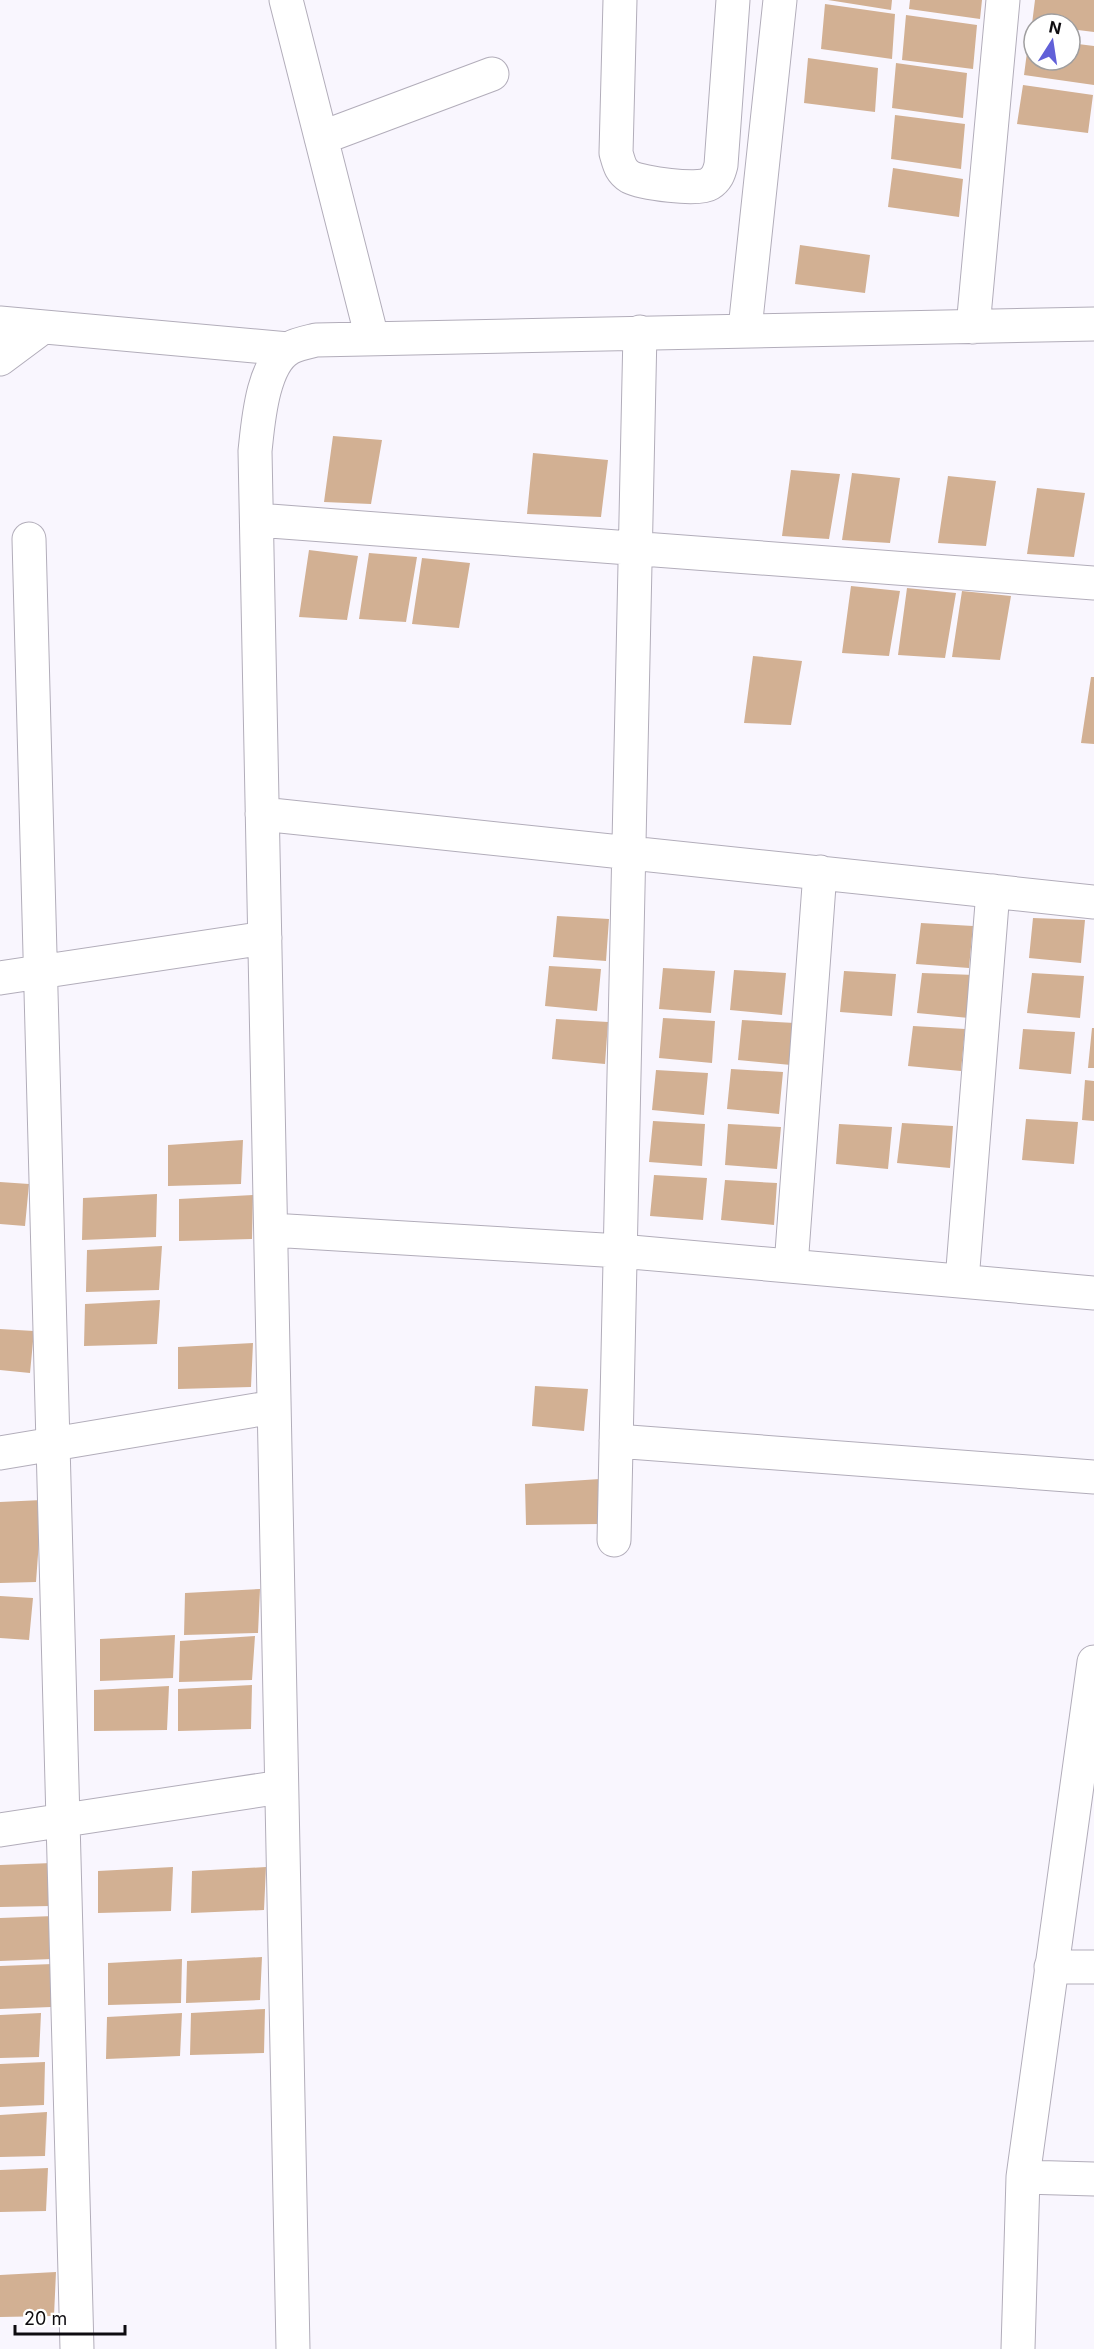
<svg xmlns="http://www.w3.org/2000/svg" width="1094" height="2349" font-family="Inter,sans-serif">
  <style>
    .building { fill: #d2b093 }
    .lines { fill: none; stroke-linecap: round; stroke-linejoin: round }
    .minor-casing { stroke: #b2adba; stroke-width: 35 }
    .tertiary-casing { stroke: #b2adba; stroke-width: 35 }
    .minor { stroke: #fff; stroke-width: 33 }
    .tertiary { stroke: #fff; stroke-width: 33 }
  </style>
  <rect width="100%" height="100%" fill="#f9f6fe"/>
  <path class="building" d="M828 0H892L891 10Z
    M910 0H982L980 19 909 9Z
    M1035 0H1094V32L1070 29V24H1032Z
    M825 4 895 14 892 59 821 49Z
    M906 15 977 25 973 69 902 60Z
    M1029 37H1034V60H1070V43L1094 46V85L1024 75Z
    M808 58 878 68 875 112 804 103Z
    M896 63 967 73 963 118 892 108Z
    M1023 85 1093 95 1088 133 1017 124Z
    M895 115 965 124 961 169 891 159Z
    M893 168 963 179 959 217 888 207Z
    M800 245 870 255 865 293 795 284Z
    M333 436 382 440 371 504 324 502Z
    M533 453 608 460 601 517 527 514Z
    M791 470 840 474 829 539 782 536Z
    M852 473 900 478 890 543 842 540Z
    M948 476 996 481 986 546 938 543Z
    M1037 488 1085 493 1074 557 1027 554Z
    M309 550 358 556 347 620 299 617Z
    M369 553 417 557 406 622 359 619Z
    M422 558 470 563 459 628 412 624Z
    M851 586 900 591 889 656 842 653Z
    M907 588 956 593 945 658 898 655Z
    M962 591 1011 596 1000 660 952 657Z
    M753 656 802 661 791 725 744 723Z
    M1091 677H1094V744L1081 743Z
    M557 916 609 919 606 961 553 957Z
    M1033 918 1085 920 1081 963 1029 958Z
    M921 923 973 926 969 968 916 964Z
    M549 966 601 969 597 1011 545 1006Z
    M663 968 715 971 711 1013 659 1009Z
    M734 970 786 973 782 1015 730 1010Z
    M844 971 896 974 892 1016 840 1012Z
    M922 973 974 975 969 1018 917 1013Z
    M1032 973 1084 976 1080 1018 1027 1013Z
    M663 1018 715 1021 712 1063 659 1058Z
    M556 1019 608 1022 605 1064 552 1059Z
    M742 1020 795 1023 791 1065 738 1060Z
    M913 1026 965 1029 961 1071 908 1066Z
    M1092 1028H1094V1068H1088Z
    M1023 1029 1075 1032 1071 1074 1019 1069Z
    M731 1069 783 1072 779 1114 727 1109Z
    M656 1070 708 1073 704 1115 652 1110Z
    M1085 1080 1094 1081V1121L1082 1120Z
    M1026 1119 1078 1122 1074 1164 1022 1160Z
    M653 1121 705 1124 702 1166 649 1162Z
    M902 1123 953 1126 950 1168 897 1163Z
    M728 1124 781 1127 777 1169 725 1165Z
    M839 1124 892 1127 888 1169 836 1164Z
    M243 1140 241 1184 168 1186V1145Z
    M654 1175 707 1178 703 1220 650 1216Z
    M725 1180 777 1183 774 1225 721 1220Z
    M0 1182 29 1184 25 1226 0 1224Z
    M157 1194 156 1237 82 1240 83 1198Z
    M253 1195 252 1239 179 1241V1199Z
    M162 1246 159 1290 86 1292 87 1250Z
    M160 1300 157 1344 84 1346 85 1304Z
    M0 1329 34 1331 30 1373 0 1370Z
    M253 1343 251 1387 178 1389V1347Z
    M535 1386 588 1389 584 1431 532 1426Z
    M600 1479 599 1524 526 1525 525 1484Z
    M42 1500 36 1582 0 1583V1502Z
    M260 1589 258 1633 184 1635 185 1593Z
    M0 1596 33 1598 29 1640 0 1638Z
    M175 1635 173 1678 100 1681V1639Z
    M255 1636 252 1680 179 1682 180 1641Z
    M252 1685 251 1729 178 1731V1689Z
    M169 1686 167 1730 94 1731V1690Z
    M52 1863 50 1906 0 1907V1865Z
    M173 1867 171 1911 98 1913V1871Z
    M266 1867 264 1910 191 1913 192 1871Z
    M54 1916 52 1959 0 1961V1918Z
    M262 1957 260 2000 186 2003 187 1961Z
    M182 1959 181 2003 108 2005V1963Z
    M53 1964 51 2007 0 2009V1966Z
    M265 2009 264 2053 190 2055 191 2013Z
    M41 2013 39 2057 0 2058V2015Z
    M182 2013 180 2056 106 2059 107 2017Z
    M45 2062 44 2105 0 2107V2064Z
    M47 2112 45 2156 0 2157V2115Z
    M48 2168 46 2211 0 2212V2170Z
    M56 2272 54 2316 0 2317V2275Z"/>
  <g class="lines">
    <g class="minor-casing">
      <path id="minor" d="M286 0 372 338
        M620 0 616 153C619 163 620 171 630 177 642 183 698 191 709 184 717 179 719 173 721 165L733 0
        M321 138 492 74
        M0 323 288 349
        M973 327 1003 0
        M745 329 780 0
        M0 359 43 327
        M257 520 1094 583
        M29 539 77 2349
        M262 814 1094 902
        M0 978 265 938
        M271 1230 620 1251 1094 1293
        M791 1266 820 872
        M962 1281 993 891
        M616 1441 1094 1477
        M0 1453 274 1407
        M614 1540 640 332
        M0 1830 281 1787
        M1051 1967H1094
        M293 2349 255 451C258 424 262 363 290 348 297 344 308 342 316 340L1094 324"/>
    </g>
    <g class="tertiary-casing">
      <path id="tertiary" d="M1023 2177 1094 2179
        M1018 2349 1023 2177 1094 1662"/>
    </g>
    <use href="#minor" class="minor"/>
    <use href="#tertiary" class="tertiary"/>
  </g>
  <g transform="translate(1052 42) rotate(12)"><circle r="28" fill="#ffffff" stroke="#9f9e9f" stroke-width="1.5"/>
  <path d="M0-4.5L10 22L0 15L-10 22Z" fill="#6160d8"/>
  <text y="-9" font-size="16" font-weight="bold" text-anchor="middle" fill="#0e0c10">N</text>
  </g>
  <path d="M15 2325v9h110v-9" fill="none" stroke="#0e0c10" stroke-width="3"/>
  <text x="24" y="2325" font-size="18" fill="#0e0c10" stroke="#ffffff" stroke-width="4.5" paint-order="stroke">20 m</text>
</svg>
